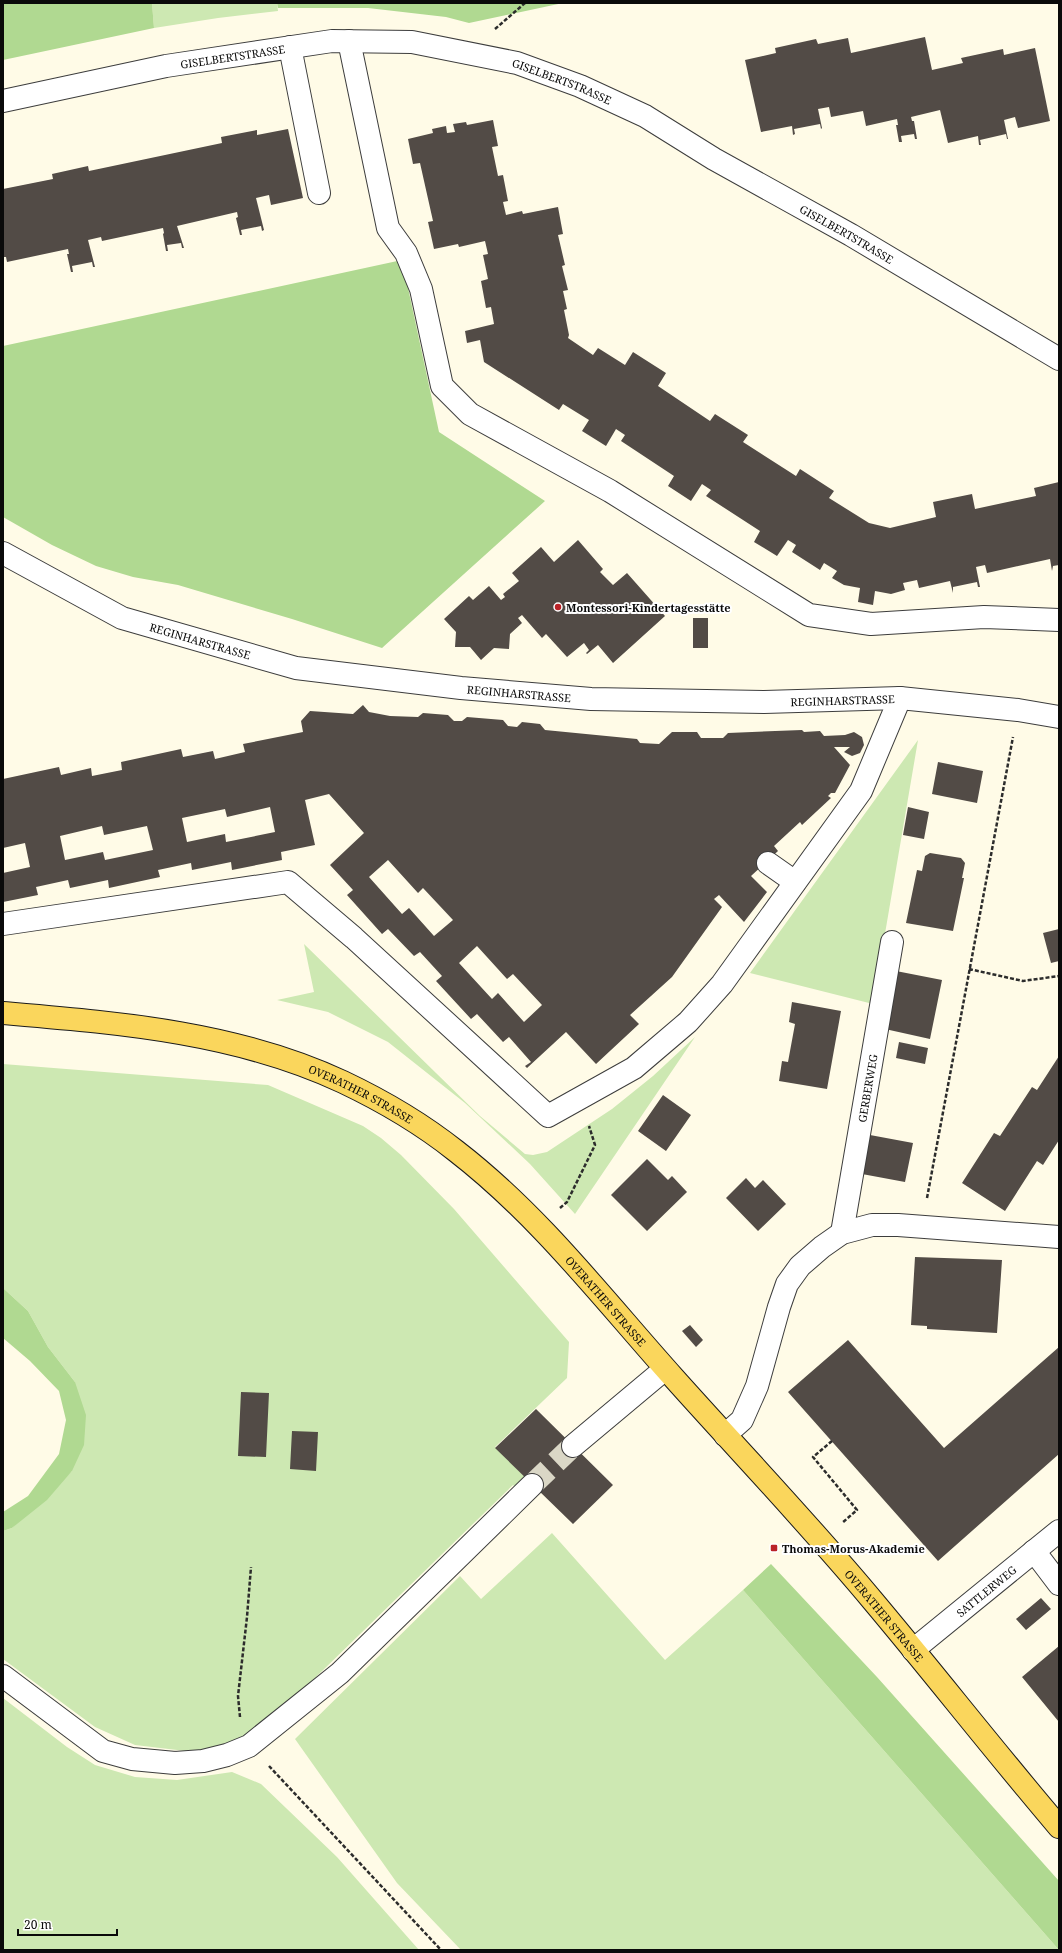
<svg xmlns="http://www.w3.org/2000/svg" width="1062" height="1953" font-family="'Noto Serif',serif">
  <style>
    .green { fill: #cde8b2 }
    .forest { fill: #b0d991 }
    .building { fill: #524b46; fill-rule: evenodd }
    .lines { fill: none; stroke-linecap: round; stroke-linejoin: round }
    .minor-tunnel { stroke: #dad7c6; stroke-width: 22; stroke-dasharray: 22 11; stroke-linecap: butt }
    .minor-casing { stroke: #3d3d3d; stroke-width: 24 }
    .major-casing { stroke: #1b1b1b; stroke-width: 24 }
    .path { stroke: #2c2c2c; stroke-width: 2.5; stroke-dasharray: 4 2; stroke-linecap: butt }
    .minor { stroke: #fff; stroke-width: 22 }
    .major { stroke: #fad65c; stroke-width: 22 }
    .poi-dot { fill: #ba2227; stroke: #fff; stroke-width: 1.5 }
    .labels { text-anchor: middle; dominant-baseline: central; stroke-width: 4; stroke-linejoin: round; paint-order: stroke }
    .street-label { font-size: 11px; fill: #0a0a0a; stroke: #fff }
    .poi-label { font-size: 11px; font-weight: bold; fill: #0a0a0a; stroke: #fff; text-anchor: start }
  </style>
  <rect width="100%" height="100%" fill="#fffbe7"/>
  <path class="green" d="M152 3H277L278 11 218 18 154 28Z
    M918 740 873 1004 750 973Z
    M304 944 480 1116 525 1154 533 1155 547 1152 612 1109 653 1076 695 1037 575 1214 530 1164 465 1103 388 1042 328 1012 277 1000 314 992Z
    M3 1064 268 1085 363 1126 381 1138 401 1155 454 1209 569 1342 567 1378 495 1447 526 1478 516 1488 513 1485 279 1713 256 1730 224 1745 194 1752 135 1745 95 1727 3 1659V1531L12 1528 72 1471 75 1382 48 1347 28 1311 3 1288Z
    M552 1533 665 1660 743 1590 1059 1950H461L397 1883 295 1739 460 1576 481 1599Z
    M3 1698 67 1747 95 1765 135 1777 177 1780 232 1772 261 1784 337 1857 419 1950H3Z"/>
  <path class="forest" d="M3 3H152L154 28 3 60Z
    M277 3H563L469 23 446 17 368 8H278Z
    M402 260 439 432 545 501 382 648 292 619 178 585 133 577 96 566 52 545 3 517V346Z
    M3 1288 28 1311 48 1347 75 1382 86 1415 84 1445 72 1471 47 1500 12 1528 3 1531V1512L28 1496 59 1454 66 1420 59 1391 30 1361 3 1338Z
    M771 1564 877 1677 1059 1881V1950L743 1590Z"/>
  <path class="building" d="M925 37 932 70 963 63 961 58 1003 49 1004 55 1035 48 1050 121 1018 128 1015 117 1004 120 1008 139H1007L1006 134 980 140 981 145H979L978 136 948 143 940 110 911 117 912 121H914L917 139H915L914 134 901 136 902 142H899L896 125H898L897 119 866 126 863 111 831 117 829 107 818 109 822 128 821 129 820 124 794 129 795 134 793 135 792 126 761 132 745 60 776 53 775 48 816 39 818 44 848 38 851 53Z
    M493 120 498 146 492 147 498 176 503 175 508 201 503 202 506 215 522 211 523 214 558 207 563 234 558 235 565 265 562 266 568 290 563 291 567 309 564 310 569 335 568 338 593 355 598 348 625 365 633 352 666 373 658 386 710 421 715 414 748 435 743 442 796 476 800 469 834 491 829 498 869 523 890 528 936 517 933 502 972 494 975 509 1036 496 1034 488 1059 482V565L1053 566 1052 571 1050 559 987 573 985 565 976 567 980 587H978L977 582 953 587V593L950 581 919 588 917 580 903 583 905 590 891 594 875 591 873 605 858 602 860 588 844 585 832 578 837 571 824 563 820 570 792 552 796 545 788 540 777 556 754 542 760 531 706 496 711 490 702 484 691 501 668 486 674 476 621 441 625 435 616 429 606 446 582 431 589 420 563 404 559 410 484 362 480 340 467 343 465 331 494 324 491 307 486 308 481 281 488 279 483 255 488 254 485 241 459 247 458 244 434 249 428 222 433 221 420 163 413 164 408 139 433 133 432 129 446 126 447 133 455 132 453 124 466 122 467 125Z
    M288 129 303 198 271 205 269 195 256 198 264 230 262 231 261 226 241 230 242 235H240L236 218 238 217 237 212 177 226 184 248H182L181 243 167 245 168 251H166L163 234 164 233 163 228 102 241 101 237 88 240 95 267H93L92 262 72 266 73 272H71L67 254H69L68 249 7 262 6 257H3V189L53 179 52 174 88 166 89 171 222 143 221 137 257 130V135Z
    M578 540 603 569 600 572 613 585 627 573 665 616 613 663 598 645 587 654 586 653 589 650 584 643 567 657 546 634 542 638 522 615 518 618 522 623 510 634 509 649 494 648 481 660 470 647H455L456 632 444 619 469 596 473 600 489 586 501 600 505 597 503 594 519 581 512 573 541 547 554 562Z
    M693 618H708V648H693Z
    M363 705 369 712 390 716 418 717 423 713 448 715 454 721H462L467 717 503 720 508 726 517 727 522 722 540 724 545 730 637 739 640 743 659 744 672 732H697L701 738H723L728 733 802 730 804 732 820 731 824 736 845 735 854 732 862 737 864 745 860 753 852 756 844 752 850 747H834L850 765 835 793H831L828 796 831 798 802 825 800 822 774 846 778 851 751 876 767 892 744 922 719 895 714 899 722 907 672 977 630 1015 639 1024 596 1064 566 1032 527 1068 525 1066 531 1062 509 1037 503 1042 477 1014 471 1019 436 981 442 976 420 952 414 956 388 929 382 934 347 895 353 890 330 865 364 833 329 794 305 800 315 845 281 852 282 860 232 870 231 862 192 870 191 863 158 870 160 877 109 888 108 880 70 888 68 880 36 887 38 895 3 902V873L30 867 25 843 3 848V779L59 767 61 775 91 768 92 776 122 770 121 762 181 749 183 757 213 751 215 759 245 752 243 744 303 732 301 721 310 711 353 714ZM270 807 275 832 226 842 225 834 187 842 182 818 225 809 227 817ZM102 826 104 835 147 826 153 850 105 860 103 852 65 860 60 836ZM388 860 418 893 423 888 453 920 434 936 409 908 402 914 369 877ZM477 946 507 979 513 974 542 1005 524 1022 498 993 492 999 459 963Z
    M938 762 983 771 977 803 932 794Z
    M908 807 929 812 924 839 903 835Z
    M930 853 961 858 965 863 962 878H964L953 931 906 923 917 870 922 871 925 856Z
    M1059 929V961L1051 963 1043 933Z
    M896 971 942 980 930 1039 885 1029Z
    M792 1002 841 1011 827 1089 779 1081 782 1061 788 1062 795 1024 789 1022Z
    M899 1042 928 1048 925 1064 896 1058Z
    M1059 1056V1140L1043 1165 1037 1161 1005 1211 962 1183 994 1133 1000 1136 1032 1087 1037 1090Z
    M663 1095 691 1115 666 1151 638 1131Z
    M870 1135 913 1143 905 1182 862 1174Z
    M647 1159 668 1180 672 1176 687 1192 647 1231 611 1195Z
    M746 1178 755 1188 763 1180 786 1204 758 1231 726 1198Z
    M915 1257 1002 1260 997 1333 927 1329V1326L911 1325Z
    M690 1325 703 1340 696 1347 682 1331Z
    M848 1340 944 1448 1059 1347V1454L938 1561 788 1392Z
    M241 1392 269 1393 266 1457 238 1456Z
    M536 1409 613 1485 573 1524 495 1448Z
    M292 1431 318 1432 316 1471 290 1469Z
    M1041 1598 1051 1609 1026 1630 1016 1619Z
    M1059 1646V1722L1022 1677Z"/>
  <g class="lines">
    <path class="minor-tunnel" d="M532 1485 573 1446"/>
    <g class="minor-casing">
      <g id="minor">
        <path d="M349 41 388 228 406 253 421 289 442 386 470 414 610 491 809 615 871 624 984 617 1059 620"/>
        <path d="M290 47 319 193"/>
        <path id="s1" d="M3 101 166 66 332 41 412 42 517 63 580 86 645 116 714 159 851 235 1059 359"/>
        <path id="s2" d="M3 553 122 618 296 668 461 688 591 699 764 702 900 698 1018 710 1059 717"/>
        <path d="M768 863 795 882"/>
        <path d="M3 924 288 882 354 938 548 1116 634 1068 688 1022 722 984 861 791 900 698"/>
        <path id="s3" d="M842 1233 892 942"/>
        <path d="M725 1435 742 1420 757 1386 779 1307 787 1284 800 1266 822 1247 842 1233 872 1225H898L1059 1237"/>
        <path d="M573 1446 665 1369"/>
        <path d="M1034 1551 1059 1584"/>
        <path id="s4" d="M913 1650 1059 1531"/>
        <path d="M3 1676 103 1751 132 1759 175 1763 203 1761 227 1755 249 1746 340 1673 532 1485"/>
      </g>
    </g>
    <g class="major-casing">
      <g id="major">
        <path id="s5" d="M3 1013C119 1023 236 1032 343 1082 383 1101 422 1124 456 1151 539 1215 604 1300 673 1377 740 1452 809 1524 873 1601 936 1676 996 1753 1059 1827"/>
      </g>
    </g>
    <path class="path" d="M495 29 525 3
      M969 969 1023 981 1059 976
      M927 1198 1013 737
      M560 1208 567 1202 595 1145 589 1126
      M832 1441 813 1457 857 1510 842 1523
      M240 1717 238 1696 247 1617 251 1567
      M269 1766 441 1950"/>
    <use href="#minor" class="minor"/>
    <use href="#major" class="major"/>
  </g>
  <g class="poi-dot">
    <circle cx="558" cy="607" r="4"/>
    <rect x="770" y="1544" width="8" height="8" rx="2"/>
  </g>
  <g class="labels">
    <g class="street-label">
      <text stroke="none"><textPath href="#s1" startOffset="234">GISELBERTSTRASSE</textPath></text>
      <text stroke="none"><textPath href="#s1" startOffset="570">GISELBERTSTRASSE</textPath></text>
      <text stroke="none"><textPath href="#s1" startOffset="894">GISELBERTSTRASSE</textPath></text>
      <text stroke="none"><textPath href="#s2" startOffset="217">REGINHARSTRASSE</textPath></text>
      <text stroke="none"><textPath href="#s2" startOffset="541">REGINHARSTRASSE</textPath></text>
      <text stroke="none"><textPath href="#s2" startOffset="865">REGINHARSTRASSE</textPath></text>
      <text stroke="none"><textPath href="#s3" startOffset="147">GERBERWEG</textPath></text>
      <text stroke="none"><textPath href="#s5" startOffset="370">OVERATHER STRASSE</textPath></text>
      <text stroke="none"><textPath href="#s5" startOffset="694">OVERATHER STRASSE</textPath></text>
      <text stroke="none"><textPath href="#s4" startOffset="94">SATTLERWEG</textPath></text>
      <text stroke="none"><textPath href="#s5" startOffset="1114">OVERATHER STRASSE</textPath></text>
    </g>
    <g class="poi-label">
      <text x="566" y="607">Montessori-Kindertagesstätte</text>
      <text x="782" y="1548">Thomas-Morus-Akademie</text>
    </g>
  </g>
  <rect width="1062" height="1953" fill="none" stroke="#0a0a0a" stroke-width="8"/>
  <path d="M18 1929v6h99v-6" fill="none" stroke="#0a0a0a" stroke-width="2"/>
  <text x="24" y="1929" font-size="12" fill="#0a0a0a" stroke="#ffffff" stroke-width="3" paint-order="stroke">20 m</text>
</svg>
